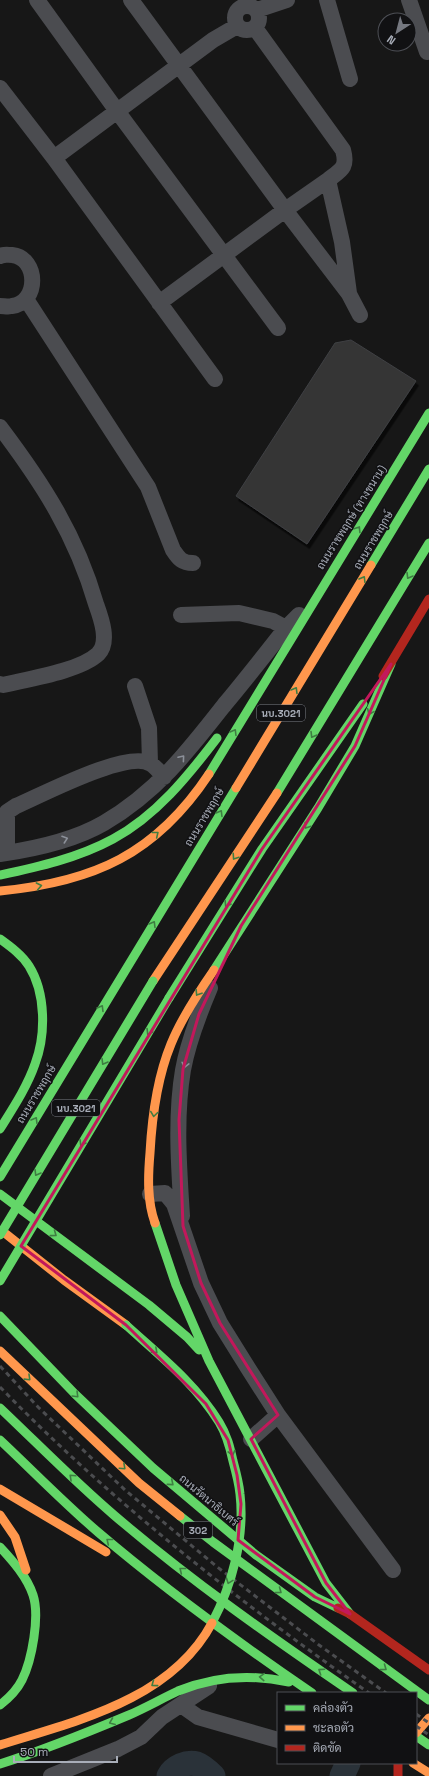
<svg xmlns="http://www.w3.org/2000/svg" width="429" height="1776" font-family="'Space Grotesk',Sarabun,sans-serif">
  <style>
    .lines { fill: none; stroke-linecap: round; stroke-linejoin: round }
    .river { stroke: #2a3239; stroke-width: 25 }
    .building { fill: #353536; stroke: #3f4043; filter: url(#shadow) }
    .street { stroke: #4b4c50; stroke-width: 16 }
    .fast { stroke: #63d668; stroke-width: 9 }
    .slow { stroke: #ff974d; stroke-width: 9 }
    .jam { stroke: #b3261e; stroke-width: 9 }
    .rail { stroke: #4b4c4f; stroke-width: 3; stroke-dasharray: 5 4; stroke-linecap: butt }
    .fast-bridge { stroke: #63d668; stroke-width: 9 }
    .slow-bridge { stroke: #ff974d; stroke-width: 9 }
    .oneway { stroke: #3e7d42 }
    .oneway2 { stroke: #8c9099 }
    .marked { fill: none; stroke: #c2185b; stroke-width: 3; stroke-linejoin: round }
    .labels { text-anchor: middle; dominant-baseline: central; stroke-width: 3; stroke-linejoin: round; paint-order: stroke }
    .shield { fill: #111113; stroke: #7b7e86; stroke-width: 1 }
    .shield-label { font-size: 10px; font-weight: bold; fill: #a8adb8 }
    .street-label { font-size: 11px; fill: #a8adb8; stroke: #111113 }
  </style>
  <defs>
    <filter id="shadow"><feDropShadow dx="2.5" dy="4.5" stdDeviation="0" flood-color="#0009"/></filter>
  </defs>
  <rect width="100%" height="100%" fill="#171717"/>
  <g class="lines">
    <path class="river" d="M169 1776C174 1767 187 1761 197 1764 203 1766 209 1772 213 1776
      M342 1776 348 1763"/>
  </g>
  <path class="building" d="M351 340 416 381 307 544 236 496 335 343Z"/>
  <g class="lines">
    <path class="street" d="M37 0 117 111 278 328
      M131 0 285 210 349 294 360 315
      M327 0 350 79
      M409 0 427 52
      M235 18a12 12 0 1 1 24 0a12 12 0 1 1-24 0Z
      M257 10 287 0
      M255 28 343 150C348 168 341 170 328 180L342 242 349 293
      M0 88 54 158 215 379
      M54 158 213 40 237 26
      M0 256C4 254 8 255 12 255 39 258 39 303 12 306 9 307 4 306 0 306
      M26 299 148 487 173 550C179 559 182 563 193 563
      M159 303 285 210 328 180
      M0 427C43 484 76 535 96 604 101 618 110 642 98 654 80 671 28 679 3 685L0 684
      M181 615 239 613 273 621 286 628
      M135 686 149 728 150 763
      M7 853V812L16 806C40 796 128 749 151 764 156 767 160 773 164 777
      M0 854C35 849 73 841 104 823 157 792 189 750 225 704 246 679 266 653 286 628L299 615
      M150 1194 165 1193 174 1204 201 1283 220 1323 248 1368 278 1415 393 1570
      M182 1216C179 1168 175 1117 183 1070 188 1042 199 1014 210 988
      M251 1439 278 1415
      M181 1705 198 1717 278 1740
      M51 1776 118 1749 141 1737 162 1717 209 1686"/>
    <path class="fast" d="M371 565 429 469
      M209 774 429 413
      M277 793 429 543
      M0 875C38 867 78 858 113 839 156 816 188 776 217 738
      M0 939C11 947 22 955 29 966 46 993 46 1035 35 1064 27 1087 13 1108 0 1129
      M214 970 318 808 355 746 391 664
      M169 998 262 849 363 704
      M0 1177 236 788
      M0 1194 149 1305 187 1337 199 1350
      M155 1223 176 1285 209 1361 326 1583 350 1614
      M0 1316 75 1394 153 1468 256 1555 315 1597 338 1608
      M0 1408C38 1444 75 1482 115 1516 190 1580 271 1637 353 1693
      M0 1440C33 1471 65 1504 99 1533 167 1591 239 1643 312 1693
      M180 1516 213 1542 429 1700
      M0 1547C13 1561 27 1577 33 1595 40 1616 32 1660 22 1680 17 1690 9 1698 0 1705
      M416 1736 429 1745
      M0 1764C44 1750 86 1733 129 1715 145 1708 161 1699 178 1691 214 1676 251 1674 289 1682"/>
    <path class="slow" d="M236 788 371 565
      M0 891C94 882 156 854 209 774
      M153 981 277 793
      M155 1223C147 1201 148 1176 150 1153 152 1116 157 1078 171 1044 182 1017 198 993 214 970
      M6 1234 64 1280 126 1325
      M0 1351 139 1483 180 1516
      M0 1489 106 1552
      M0 1515 15 1537 26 1570
      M416 1733 429 1718
      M413 1763 429 1773"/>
    <path class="jam" d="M383 676 429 599
      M338 1608 350 1614 429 1670
      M398 1763V1776"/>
    <path class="rail" d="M0 1366 38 1407 125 1490 216 1566 319 1645 386 1693
      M0 1387C111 1501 238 1601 369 1693
      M416 1714 429 1723
      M416 1726 429 1735"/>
    <path class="fast-bridge" d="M0 1235 153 981
      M0 1281 169 998
      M126 1325C159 1355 195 1383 219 1422 227 1435 230 1447 233 1461 236 1472 239 1483 240 1494 245 1538 232 1585 212 1623"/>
    <path class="slow-bridge" d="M0 1745C76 1721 171 1700 212 1623"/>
  </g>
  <defs><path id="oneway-chevron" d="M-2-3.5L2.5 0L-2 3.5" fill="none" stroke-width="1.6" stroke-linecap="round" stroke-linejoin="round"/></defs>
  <g class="oneway">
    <use href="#oneway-chevron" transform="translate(358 529) rotate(-58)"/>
    <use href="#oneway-chevron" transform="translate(409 576) rotate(121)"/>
    <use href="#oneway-chevron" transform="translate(363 579) rotate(-59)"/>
    <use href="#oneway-chevron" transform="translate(295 690) rotate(-59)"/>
    <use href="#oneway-chevron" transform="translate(370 712) rotate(114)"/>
    <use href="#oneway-chevron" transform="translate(234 732) rotate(-59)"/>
    <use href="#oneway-chevron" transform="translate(313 735) rotate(121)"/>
    <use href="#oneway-chevron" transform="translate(220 813) rotate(-59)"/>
    <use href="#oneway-chevron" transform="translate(307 826) rotate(123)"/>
    <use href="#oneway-chevron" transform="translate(156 834) rotate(-39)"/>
    <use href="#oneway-chevron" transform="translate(235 857) rotate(124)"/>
    <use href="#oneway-chevron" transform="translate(39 886) rotate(-11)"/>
    <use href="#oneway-chevron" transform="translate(227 904) rotate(122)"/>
    <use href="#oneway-chevron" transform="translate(153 924) rotate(-59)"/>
    <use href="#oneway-chevron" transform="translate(198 993) rotate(122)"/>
    <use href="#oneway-chevron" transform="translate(101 1008) rotate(-59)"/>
    <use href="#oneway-chevron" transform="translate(149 1032) rotate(121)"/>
    <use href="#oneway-chevron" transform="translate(104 1062) rotate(121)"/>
    <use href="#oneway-chevron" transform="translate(154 1114) rotate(98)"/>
    <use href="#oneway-chevron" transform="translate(35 1120) rotate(-59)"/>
    <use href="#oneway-chevron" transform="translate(82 1143) rotate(121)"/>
    <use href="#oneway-chevron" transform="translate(37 1173) rotate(121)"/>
    <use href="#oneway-chevron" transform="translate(54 1234) rotate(36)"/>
    <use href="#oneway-chevron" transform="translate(155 1351) rotate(42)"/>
    <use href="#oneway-chevron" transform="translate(28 1378) rotate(44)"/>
    <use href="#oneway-chevron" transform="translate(76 1395) rotate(45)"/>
    <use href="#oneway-chevron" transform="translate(232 1453) rotate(76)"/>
    <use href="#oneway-chevron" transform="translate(123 1467) rotate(43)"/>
    <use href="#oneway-chevron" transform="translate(72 1477) rotate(-137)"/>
    <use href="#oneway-chevron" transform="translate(171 1483) rotate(40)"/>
    <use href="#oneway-chevron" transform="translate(109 1541) rotate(-141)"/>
    <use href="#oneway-chevron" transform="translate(182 1570) rotate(-141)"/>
    <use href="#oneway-chevron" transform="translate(229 1581) rotate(110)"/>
    <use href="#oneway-chevron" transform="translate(279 1591) rotate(37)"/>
    <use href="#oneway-chevron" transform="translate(384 1668) rotate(36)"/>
    <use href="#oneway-chevron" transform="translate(321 1671) rotate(-146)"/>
    <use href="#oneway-chevron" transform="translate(262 1677) rotate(-177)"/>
    <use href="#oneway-chevron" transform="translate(154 1684) rotate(143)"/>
    <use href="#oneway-chevron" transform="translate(112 1722) rotate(158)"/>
  </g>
  <g class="oneway2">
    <use href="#oneway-chevron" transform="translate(182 758) rotate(-50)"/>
    <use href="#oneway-chevron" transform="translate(65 839) rotate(-19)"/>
    <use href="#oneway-chevron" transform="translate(185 1065) rotate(104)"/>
  </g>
  <path class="marked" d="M391 664 355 746 241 926 199 1014 183 1069 179 1120 183 1226 201 1283 220 1323 278 1415 251 1439 326 1583 350 1614 315 1597 238 1540 241 1504 237 1475 228 1440 206 1404 126 1325 21 1246 262 849Z"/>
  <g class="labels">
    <g class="shield">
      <rect x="257" y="705" width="48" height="16" rx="3"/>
      <rect x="52" y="1100" width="48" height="16" rx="3"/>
      <rect x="184" y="1522" width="28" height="16" rx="3"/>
    </g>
    <g class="shield-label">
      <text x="281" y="713">นบ.3021</text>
      <text x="76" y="1108">นบ.3021</text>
      <text x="198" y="1530">302</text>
    </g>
    <g class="street-label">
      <text transform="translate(351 517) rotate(-58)">ถนนราชพฤกษ์ (ทางขนาน)</text>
      <text transform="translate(373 540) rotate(-59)">ถนนราชพฤกษ์</text>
      <text transform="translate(204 817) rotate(-59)">ถนนราชพฤกษ์</text>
      <text transform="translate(36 1094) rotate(-59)">ถนนราชพฤกษ์</text>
      <text transform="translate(209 1500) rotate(40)">ถนนรัตนาธิเบศร์</text>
    </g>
  </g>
  <rect x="277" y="1692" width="140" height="72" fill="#111113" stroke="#4d4f55"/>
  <rect x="285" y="1705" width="20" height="6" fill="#63d668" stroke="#4d4f55"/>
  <text x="313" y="1712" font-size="12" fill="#a8adb8">คล่องตัว</text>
  <rect x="285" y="1725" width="20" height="6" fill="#ff974d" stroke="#4d4f55"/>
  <text x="313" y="1732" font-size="12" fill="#a8adb8">ชะลอตัว</text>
  <rect x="285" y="1745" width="20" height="6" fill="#b3261e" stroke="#4d4f55"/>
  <text x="313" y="1752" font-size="12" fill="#a8adb8">ติดขัด</text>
  <g transform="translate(397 32) rotate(216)"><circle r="19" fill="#111113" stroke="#4d4f55"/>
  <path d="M0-3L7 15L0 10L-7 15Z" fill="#757880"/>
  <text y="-6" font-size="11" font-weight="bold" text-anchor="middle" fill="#a8adb8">N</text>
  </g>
  <path d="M14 1756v6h103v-6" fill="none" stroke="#a8adb8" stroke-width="2"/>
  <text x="20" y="1756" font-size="12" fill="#a8adb8" stroke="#111113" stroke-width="3" paint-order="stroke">50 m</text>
</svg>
